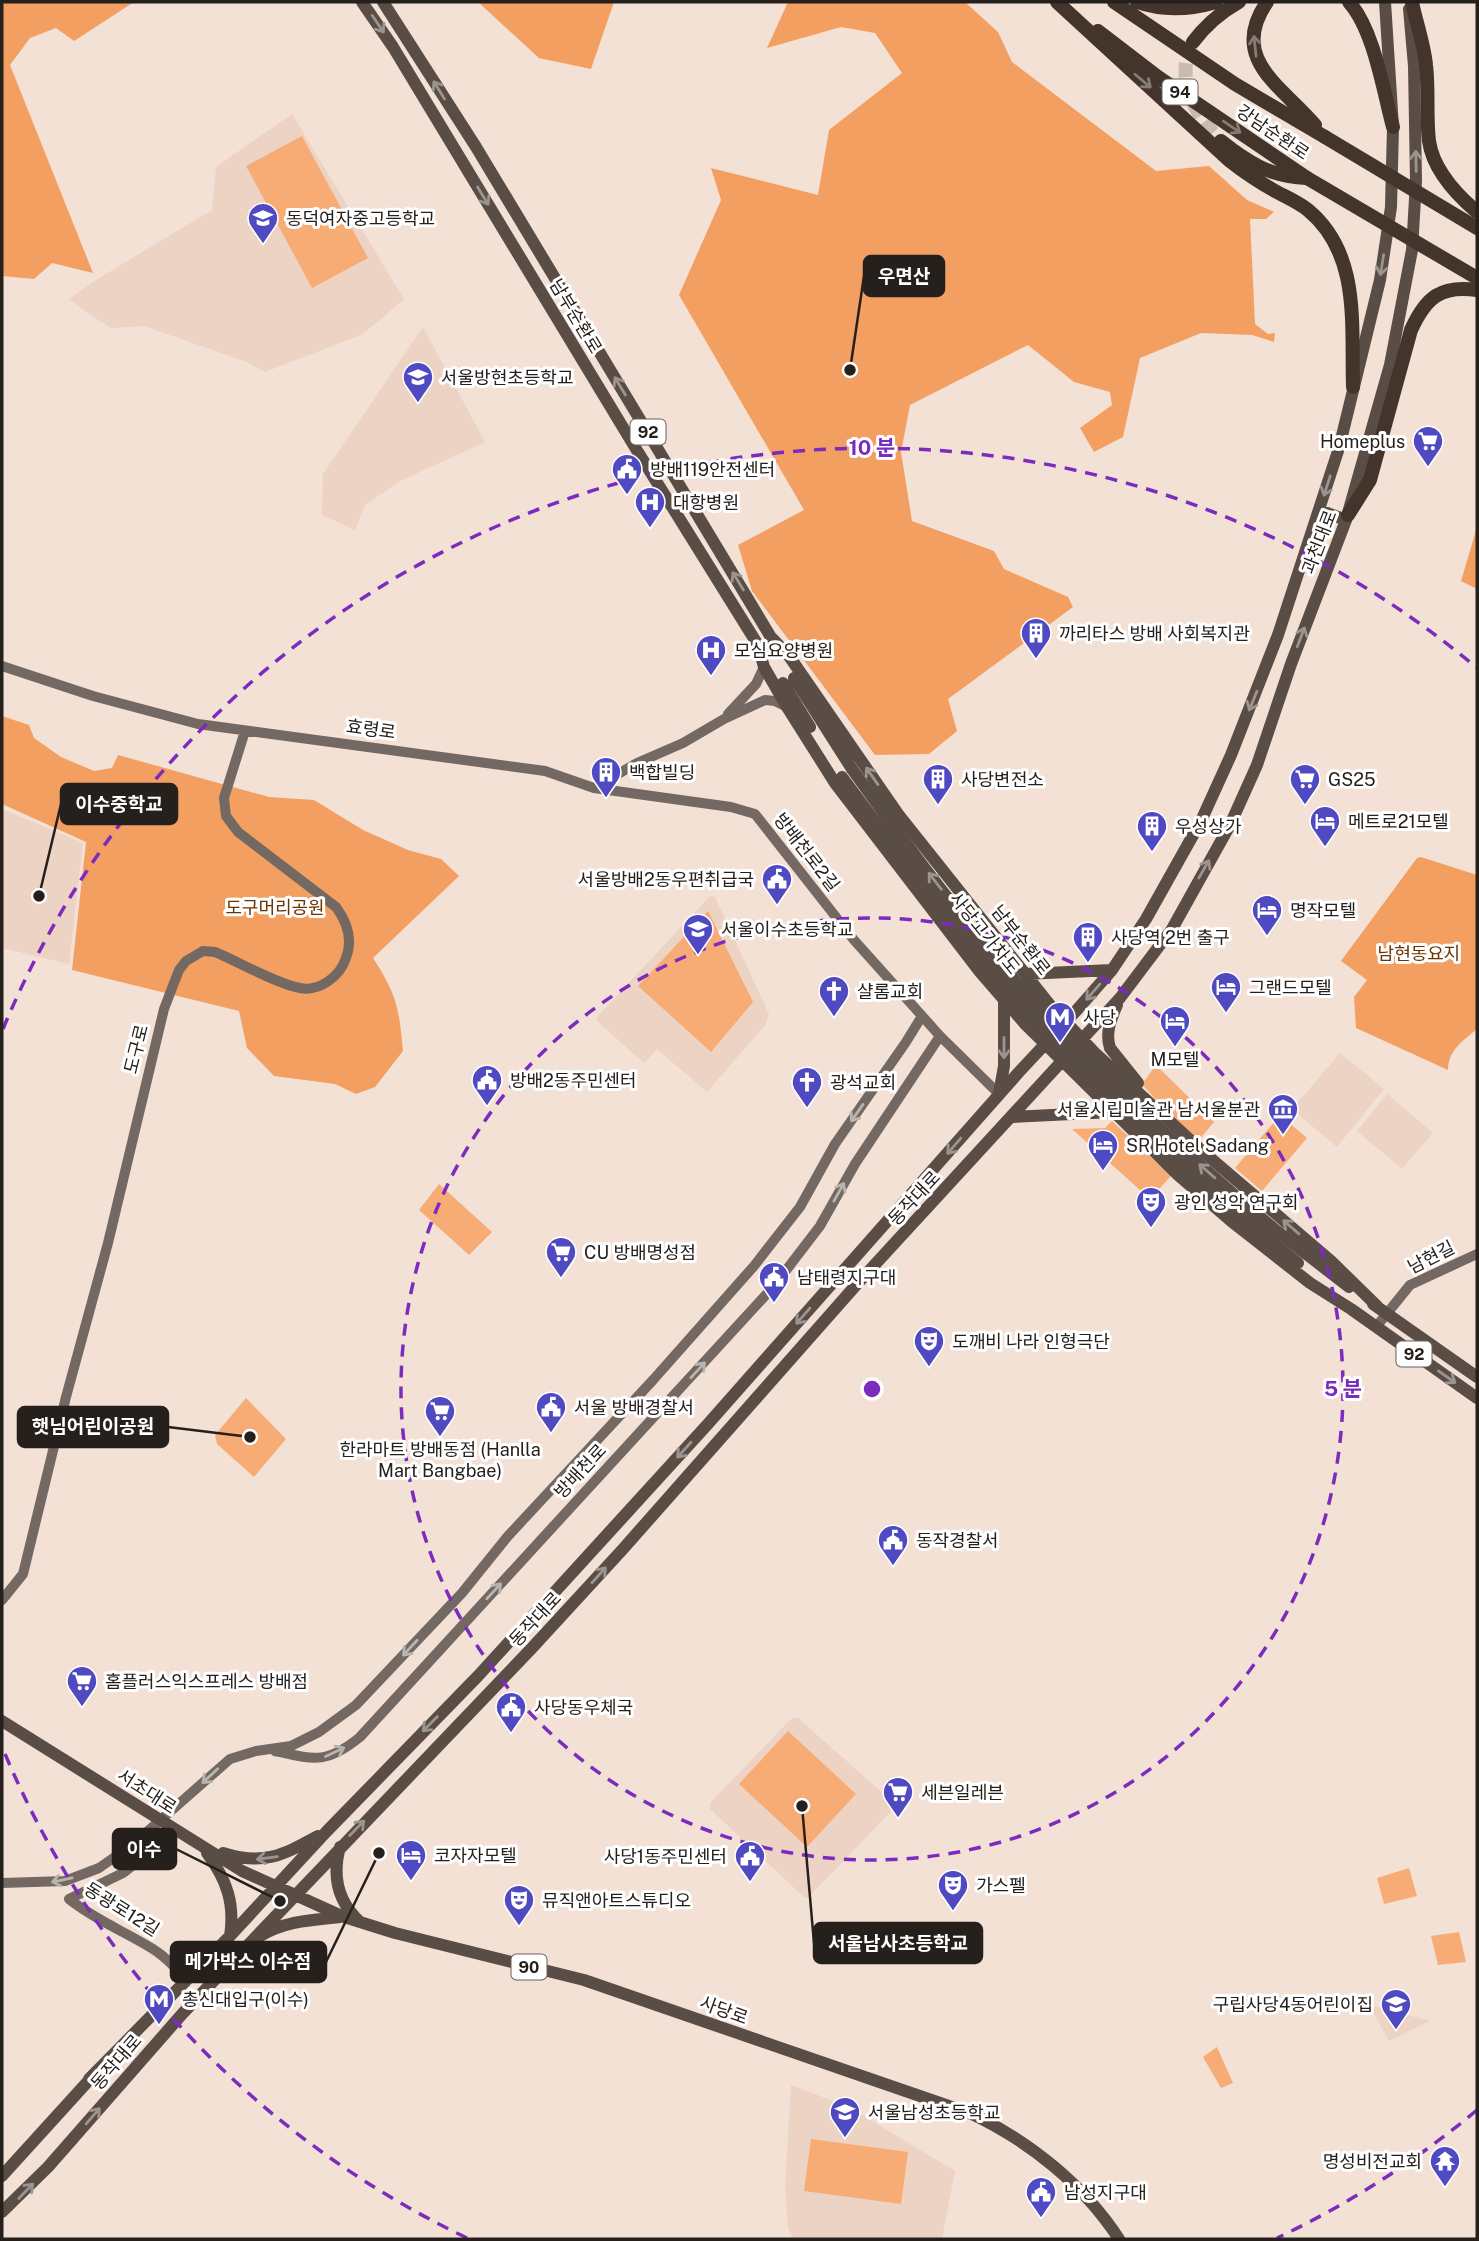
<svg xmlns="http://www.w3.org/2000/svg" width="1479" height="2241" font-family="'Public Sans','Noto Sans KR',sans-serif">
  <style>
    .built { fill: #ecd3c3 }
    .green { fill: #f8ac75 }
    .forest { fill: #f39f61 }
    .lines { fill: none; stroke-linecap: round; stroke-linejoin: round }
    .highway-tunnel { stroke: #cabab0; stroke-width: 14; stroke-dasharray: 14 7; stroke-linecap: butt }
    .secondary { stroke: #736962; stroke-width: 10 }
    .primary { stroke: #594d45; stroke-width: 12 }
    .highway { stroke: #43352c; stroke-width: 14 }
    .primary-bridge { stroke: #594d45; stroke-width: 12 }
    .highway-bridge { stroke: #43352c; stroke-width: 14 }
    .oneway { stroke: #9b948f }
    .oneway2 { stroke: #857c76 }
    .oneway3 { stroke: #b9b4b0 }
    .ring { fill: none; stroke: #7b2cbf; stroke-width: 3.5; stroke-dasharray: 12 9 }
    .labels { text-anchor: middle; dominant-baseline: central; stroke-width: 6; stroke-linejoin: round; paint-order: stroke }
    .shield { fill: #fff; stroke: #676360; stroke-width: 2 }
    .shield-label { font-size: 16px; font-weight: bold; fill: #26201c }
    .street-label { font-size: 18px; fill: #26201c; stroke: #fff }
    .poi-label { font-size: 18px; fill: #26201c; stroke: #fff; text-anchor: start }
    .park-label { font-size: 18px; fill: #693400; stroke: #fff }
    .centre { fill: #7b2cbf; stroke: #fff; stroke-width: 3.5 }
    .ring-label { font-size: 21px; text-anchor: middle; font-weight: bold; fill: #7b2cbf; stroke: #fff; stroke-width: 6; stroke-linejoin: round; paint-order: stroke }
    .leader { fill: none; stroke: #26201c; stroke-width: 2.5 }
    .callout-dot { fill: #26201c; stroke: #fff; stroke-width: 2.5 }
    .callout { fill: #26201c; stroke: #26201c; stroke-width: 2.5 }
    .callout-label { font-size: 19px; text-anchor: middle; font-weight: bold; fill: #fff }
  </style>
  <rect width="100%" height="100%" fill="#f3e1d5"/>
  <path class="built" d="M292 114 404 299 363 334 265 372 247 362 144 326 111 328 84 311 69 299 96 280 212 210 216 167Z
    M423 327 485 442 402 480 365 505 355 530 322 515 323 474Z
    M2 809 83 843 69 964 2 948Z
    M710 896 715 897 769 1014 765 1025 707 1092 657 1049 644 1063 597 1021 598 1016Z
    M1340 1053 1384 1089 1337 1147 1292 1109Z
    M1387 1094 1433 1133 1402 1169 1357 1131Z
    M792 1718H798L894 1803V1808L809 1897H804L710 1809V1803Z
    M1369 2005 1430 2021 1389 2041Z
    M791 2085 849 2107 955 2171 942 2239H794L788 2228 785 2187Z"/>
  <path class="green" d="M302 136 368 258 312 288 246 166Z
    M708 911 753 1002 711 1052 638 986Z
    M1156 1065 1214 1122 1199 1140 1164 1109 1142 1084Z
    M1280 1115 1307 1138 1262 1191 1235 1168Z
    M1112 1121 1171 1176 1150 1199 1072 1129 1105 1128Z
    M439 1184 492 1232 469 1255 419 1210Z
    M246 1398 286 1439 254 1477 217 1444 215 1435Z
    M788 1731 856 1794 807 1847 739 1784Z
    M1409 1868 1417 1896 1384 1904 1377 1878Z
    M1459 1932 1466 1962 1438 1965 1431 1936Z
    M1217 2047 1233 2083 1221 2088 1203 2057Z
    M811 2139 908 2152 901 2204 804 2191Z"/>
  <path class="forest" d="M2 2H134L74 41 56 28 30 38 10 65 93 273 52 263 34 279 2 276Z
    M478 2H614L591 69 539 58Z
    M788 2H965L998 32 1012 62 1156 171 1209 166 1247 200 1274 212 1266 219H1250L1255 324 1268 334 1275 333 1274 342 1252 335 1201 333 1140 358 1123 437 1094 452 1080 428 1112 405 1110 392 1074 382 1028 345 910 405 901 452 912 521 994 551 1004 569 1068 597 1073 607 948 699 957 731 929 754 875 755 752 591 738 545 804 510 679 295 721 200 711 168 818 195 829 130 902 73 875 33 841 27 767 48Z
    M1477 527V589L1461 581Z
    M2 716 29 725 34 738 61 757 94 771 112 768 118 755 269 797 314 800 363 830 408 850 441 859 459 876 373 958C397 995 399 1008 403 1051L375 1087 356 1094 335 1084 274 1076 247 1048 239 1011 72 970 86 842 2 804Z
    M1421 857 1477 875V1029C1464 1040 1448 1050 1448 1070L1356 1028 1354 997 1367 980 1341 961 1417 858Z"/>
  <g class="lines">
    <path class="highway-tunnel" d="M1192 43C1175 78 1194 114 1219 139"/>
    <path class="secondary" d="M2 666 93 696 198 724 545 771 594 788 731 807 755 814 854 940 940 1036 999 1094
      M728 714 756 684 764 667
      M594 788 637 763 683 743 724 719 765 700 775 701 787 707
      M1376 1327 1410 1285 1477 1254
      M2 1600 23 1574 66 1397 108 1243 164 1009 179 970 186 961 203 951 215 952C237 961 279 985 300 988 320 992 340 976 346 958 353 940 347 922 336 907L238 832 226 816 224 798 245 731
      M275 1751C315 1760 327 1764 360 1737L774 1286 820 1226 855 1164 940 1036
      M2 1883 65 1881 99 1868 132 1845 230 1759 256 1751 291 1746 319 1732 356 1705 462 1593 508 1536 653 1380 754 1266 800 1207 835 1144 906 1042 922 1016
      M69 1899C95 1920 126 1932 153 1949 166 1957 176 1968 186 1979
      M69 1899 123 1873 176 1831"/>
    <path class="primary" d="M362 2 393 47 633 444 763 653
      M383 2 476 147 775 644
      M1319 510 1346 520
      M773 639 789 656 898 814 1050 1005 1096 1054 1201 1150 1331 1261 1378 1307
      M759 649 764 667 787 707 835 783 980 972 1026 1025 1178 1175 1231 1221 1310 1283 1351 1309 1477 1398
      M794 678 852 769
      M783 683 810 727
      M1025 974 1112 970
      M1117 1005C1111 1019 1105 1033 1110 1048L1138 1083
      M999 1094 1004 1066V1000
      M1013 1117 1113 1112
      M1278 1232 1349 1287
      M1270 1241 1298 1263
      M1373 1304 1477 1377
      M2 1721 242 1871 344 1917 395 1933 584 1980 972 2114C1029 2141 1084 2185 1119 2239
      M340 1847C332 1876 337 1901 360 1922
      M207 1853C227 1880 235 1904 230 1936
      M223 1853C264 1866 283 1855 318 1836
      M260 1936C285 1921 311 1920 340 1917
      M89 2079 230 1936 327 1831 478 1676 707 1425 1019 1072 1076 1011 1112 970 1146 919 1201 821 1231 755 1278 635 1339 448 1380 280 1391 207 1393 127 1385 2
      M2 2176 91 2078
      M2 2212 48 2167 183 2013 531 1649 623 1549 857 1284 1120 998 1172 929 1230 825 1257 765 1291 664 1346 520 1390 365 1412 250 1416 181 1414 66 1409 9"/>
    <path class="highway" d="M1057 2 1230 161C1244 172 1259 182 1275 191 1286 197 1298 202 1308 210 1361 254 1351 325 1353 387
      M1114 2 1235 84 1325 137
      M1137 2C1163 11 1189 10 1216 2
      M1267 2C1228 59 1282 86 1315 125
      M1349 2C1374 30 1383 90 1393 127
      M1412 2C1416 22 1424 44 1426 65 1429 90 1426 116 1429 141 1433 169 1457 195 1477 212
      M1098 31 1158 77 1307 178
      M1193 42C1206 25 1221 12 1239 2
      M1221 141C1247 162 1271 177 1306 178
      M1348 515 1370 480 1411 330C1426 297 1441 285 1477 290"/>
    <path class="primary-bridge" d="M852 769C906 844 960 918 1021 987 1099 1076 1187 1156 1278 1232
      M842 777C897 851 952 925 1013 995 1091 1084 1179 1165 1270 1241"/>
    <path class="highway-bridge" d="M1325 137 1477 228
      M1307 178 1477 278"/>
  </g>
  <defs><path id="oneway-shaft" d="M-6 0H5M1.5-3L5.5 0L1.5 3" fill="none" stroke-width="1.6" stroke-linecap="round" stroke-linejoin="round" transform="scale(1.75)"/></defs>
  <g class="oneway">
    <use href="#oneway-shaft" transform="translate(378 24) rotate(56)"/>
    <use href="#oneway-shaft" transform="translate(439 90) rotate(-122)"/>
    <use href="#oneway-shaft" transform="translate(1416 161) rotate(-91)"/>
    <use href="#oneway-shaft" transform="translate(483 196) rotate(59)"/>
    <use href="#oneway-shaft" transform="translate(1382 265) rotate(99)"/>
    <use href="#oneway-shaft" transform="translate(620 386) rotate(-121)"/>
    <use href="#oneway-shaft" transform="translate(1327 486) rotate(108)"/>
    <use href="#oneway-shaft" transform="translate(738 581) rotate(-121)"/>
    <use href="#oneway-shaft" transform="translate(1301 637) rotate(-69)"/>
    <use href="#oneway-shaft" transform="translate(1253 701) rotate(112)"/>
    <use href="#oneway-shaft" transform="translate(872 776) rotate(-125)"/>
    <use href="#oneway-shaft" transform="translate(1204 869) rotate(-60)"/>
    <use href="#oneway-shaft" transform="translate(935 881) rotate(-128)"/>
    <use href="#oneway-shaft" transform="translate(1093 992) rotate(131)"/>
    <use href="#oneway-shaft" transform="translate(1004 1048) rotate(90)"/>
    <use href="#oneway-shaft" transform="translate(954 1146) rotate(131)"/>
    <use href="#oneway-shaft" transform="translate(1207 1171) rotate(-139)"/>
    <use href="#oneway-shaft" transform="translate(1291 1227) rotate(-139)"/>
    <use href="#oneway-shaft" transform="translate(803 1316) rotate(131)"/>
    <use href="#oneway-shaft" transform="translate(1447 1377) rotate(35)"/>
    <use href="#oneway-shaft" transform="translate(684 1450) rotate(132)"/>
    <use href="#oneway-shaft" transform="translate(599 1575) rotate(-48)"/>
    <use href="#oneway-shaft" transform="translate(430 1724) rotate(135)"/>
    <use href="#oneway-shaft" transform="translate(357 1828) rotate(-46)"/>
    <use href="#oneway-shaft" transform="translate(267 1858) rotate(172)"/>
    <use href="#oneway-shaft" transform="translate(93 2116) rotate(-49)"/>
    <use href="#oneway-shaft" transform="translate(26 2191) rotate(-46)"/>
  </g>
  <g class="oneway2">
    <use href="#oneway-shaft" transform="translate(1255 46) rotate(-96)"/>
    <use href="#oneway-shaft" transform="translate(1143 81) rotate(40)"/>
    <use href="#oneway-shaft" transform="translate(1232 127) rotate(34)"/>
  </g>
  <g class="oneway3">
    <use href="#oneway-shaft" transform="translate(857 1113) rotate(125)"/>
    <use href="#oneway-shaft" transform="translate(839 1192) rotate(-61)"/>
    <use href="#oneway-shaft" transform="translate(698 1370) rotate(-47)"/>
    <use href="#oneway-shaft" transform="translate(494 1591) rotate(-47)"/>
    <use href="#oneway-shaft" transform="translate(410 1648) rotate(133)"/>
    <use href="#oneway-shaft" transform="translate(335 1752) rotate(-25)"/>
    <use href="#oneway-shaft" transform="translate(210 1776) rotate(137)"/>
    <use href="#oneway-shaft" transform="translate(62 1880) rotate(168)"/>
  </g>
  <g class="ring">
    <circle cx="872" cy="1389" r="471"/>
    <path d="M1477 2110A941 941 0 0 1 1277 2238M467 2238A941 941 0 0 1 3 1749M3 1029A941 941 0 0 1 1477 668"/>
  </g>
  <defs>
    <g id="school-pin" transform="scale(1.575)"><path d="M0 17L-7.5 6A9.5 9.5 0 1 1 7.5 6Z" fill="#4f4ac1" stroke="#fff"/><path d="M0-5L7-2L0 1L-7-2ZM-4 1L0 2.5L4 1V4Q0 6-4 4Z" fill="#fff"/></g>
    <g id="supermarket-pin" transform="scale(1.575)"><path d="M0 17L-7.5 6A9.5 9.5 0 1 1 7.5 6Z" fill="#4f4ac1" stroke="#fff"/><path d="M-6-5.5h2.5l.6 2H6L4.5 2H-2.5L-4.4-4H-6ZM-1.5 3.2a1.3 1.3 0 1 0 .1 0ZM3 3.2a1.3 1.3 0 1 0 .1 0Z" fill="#fff"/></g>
    <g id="civic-pin" transform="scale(1.575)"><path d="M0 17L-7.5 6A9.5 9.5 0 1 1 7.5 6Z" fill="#4f4ac1" stroke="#fff"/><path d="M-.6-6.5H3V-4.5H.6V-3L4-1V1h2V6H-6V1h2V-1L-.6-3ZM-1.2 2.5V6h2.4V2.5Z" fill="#fff"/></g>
    <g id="hospital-pin" transform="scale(1.575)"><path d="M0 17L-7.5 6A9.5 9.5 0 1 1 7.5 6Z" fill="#4f4ac1" stroke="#fff"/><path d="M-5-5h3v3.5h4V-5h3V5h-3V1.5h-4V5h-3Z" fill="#fff"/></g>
    <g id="building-pin" transform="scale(1.575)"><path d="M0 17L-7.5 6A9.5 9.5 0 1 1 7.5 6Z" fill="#4f4ac1" stroke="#fff"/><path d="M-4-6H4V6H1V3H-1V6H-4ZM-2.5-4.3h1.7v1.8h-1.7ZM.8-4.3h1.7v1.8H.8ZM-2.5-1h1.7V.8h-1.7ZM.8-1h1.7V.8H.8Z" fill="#fff"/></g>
    <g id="hotel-pin" transform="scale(1.575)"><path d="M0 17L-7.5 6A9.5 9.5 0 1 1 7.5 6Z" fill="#4f4ac1" stroke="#fff"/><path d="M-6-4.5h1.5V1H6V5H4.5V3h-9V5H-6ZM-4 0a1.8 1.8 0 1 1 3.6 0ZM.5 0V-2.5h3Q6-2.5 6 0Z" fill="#fff"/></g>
    <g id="church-pin" transform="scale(1.575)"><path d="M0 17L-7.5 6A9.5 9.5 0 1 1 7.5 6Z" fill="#4f4ac1" stroke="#fff"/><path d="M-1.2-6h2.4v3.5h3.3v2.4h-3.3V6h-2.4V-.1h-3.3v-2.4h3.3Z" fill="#fff"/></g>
    <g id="metro-pin" transform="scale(1.575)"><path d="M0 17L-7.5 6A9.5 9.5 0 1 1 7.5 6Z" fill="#4f4ac1" stroke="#fff"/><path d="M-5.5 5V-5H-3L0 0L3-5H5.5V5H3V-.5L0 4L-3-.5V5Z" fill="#fff"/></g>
    <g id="museum-pin" transform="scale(1.575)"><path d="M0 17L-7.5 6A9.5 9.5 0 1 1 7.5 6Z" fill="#4f4ac1" stroke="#fff"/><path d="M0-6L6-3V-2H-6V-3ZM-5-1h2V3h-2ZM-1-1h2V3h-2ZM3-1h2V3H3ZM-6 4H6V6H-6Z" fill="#fff"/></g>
    <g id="theatre-pin" transform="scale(1.575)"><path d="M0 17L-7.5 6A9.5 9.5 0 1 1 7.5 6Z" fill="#4f4ac1" stroke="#fff"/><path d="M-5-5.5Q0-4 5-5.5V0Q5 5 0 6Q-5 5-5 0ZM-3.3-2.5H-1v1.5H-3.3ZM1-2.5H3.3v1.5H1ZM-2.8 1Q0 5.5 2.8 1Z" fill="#fff"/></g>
    <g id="temple-pin" transform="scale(1.575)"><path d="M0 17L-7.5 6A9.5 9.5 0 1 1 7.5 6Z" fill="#4f4ac1" stroke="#fff"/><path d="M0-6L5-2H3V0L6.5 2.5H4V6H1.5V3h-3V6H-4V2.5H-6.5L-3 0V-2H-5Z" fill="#fff"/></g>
  </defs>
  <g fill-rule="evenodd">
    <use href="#school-pin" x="263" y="218"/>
    <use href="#school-pin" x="418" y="377"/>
    <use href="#supermarket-pin" x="1428" y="441"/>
    <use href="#civic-pin" x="627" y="469"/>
    <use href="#hospital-pin" x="650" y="502"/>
    <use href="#building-pin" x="1036" y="633"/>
    <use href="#hospital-pin" x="711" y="650"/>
    <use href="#building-pin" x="606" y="772"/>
    <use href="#building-pin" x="938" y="779"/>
    <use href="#supermarket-pin" x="1305" y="779"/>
    <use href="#hotel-pin" x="1325" y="821"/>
    <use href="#building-pin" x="1152" y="826"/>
    <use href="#civic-pin" x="777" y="879"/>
    <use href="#hotel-pin" x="1267" y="910"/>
    <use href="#school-pin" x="698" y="929"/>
    <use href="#building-pin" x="1088" y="937"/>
    <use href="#hotel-pin" x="1226" y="987"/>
    <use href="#church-pin" x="834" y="991"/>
    <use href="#metro-pin" x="1060" y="1017"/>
    <use href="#hotel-pin" x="1175" y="1021"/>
    <use href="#civic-pin" x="487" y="1080"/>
    <use href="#church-pin" x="807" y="1082"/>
    <use href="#museum-pin" x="1283" y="1109"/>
    <use href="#hotel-pin" x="1103" y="1145"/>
    <use href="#theatre-pin" x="1151" y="1202"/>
    <use href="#supermarket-pin" x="561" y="1252"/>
    <use href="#civic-pin" x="774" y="1277"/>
    <use href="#theatre-pin" x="929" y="1341"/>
    <use href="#civic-pin" x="551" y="1407"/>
    <use href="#supermarket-pin" x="440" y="1411"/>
    <use href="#civic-pin" x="893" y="1540"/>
    <use href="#supermarket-pin" x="82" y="1681"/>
    <use href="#civic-pin" x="511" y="1707"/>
    <use href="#supermarket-pin" x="898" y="1792"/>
    <use href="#hotel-pin" x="411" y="1855"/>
    <use href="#civic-pin" x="750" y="1856"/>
    <use href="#theatre-pin" x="953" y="1885"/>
    <use href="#theatre-pin" x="519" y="1900"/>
    <use href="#metro-pin" x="159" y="1999"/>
    <use href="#school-pin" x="1396" y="2004"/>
    <use href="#school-pin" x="845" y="2112"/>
    <use href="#temple-pin" x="1445" y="2161"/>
    <use href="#civic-pin" x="1041" y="2192"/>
  </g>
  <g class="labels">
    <g class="shield">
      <rect x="1162.5" y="79.5" width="35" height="25" rx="5"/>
      <rect x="630.5" y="419.5" width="35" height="25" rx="5"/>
      <rect x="1396.5" y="1341.5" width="35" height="25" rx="5"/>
      <rect x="511.5" y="1954.5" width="35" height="25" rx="5"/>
    </g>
    <g class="shield-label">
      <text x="1180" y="92">94</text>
      <text x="648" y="432">92</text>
      <text x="1414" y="1354">92</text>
      <text x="529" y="1967">90</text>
    </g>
    <g class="street-label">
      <text transform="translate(1273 132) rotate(34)">강남순환로</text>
      <text transform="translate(576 316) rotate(59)">남부순환로</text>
      <text transform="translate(1319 542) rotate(-69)">과천대로</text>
      <text transform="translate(371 729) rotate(8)">효령로</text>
      <text transform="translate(807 852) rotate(52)">방배천로2길</text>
      <text transform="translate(985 933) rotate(51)">사당고가차도</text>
      <text transform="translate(1021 940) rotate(52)">남부순환로</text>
      <text transform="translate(136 1049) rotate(-76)">도구로</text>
      <text transform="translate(914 1198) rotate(-47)">동작대로</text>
      <text transform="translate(1431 1257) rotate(-27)">남현길</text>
      <text transform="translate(580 1471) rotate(-47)">방배천로</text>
      <text transform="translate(535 1619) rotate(-47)">동작대로</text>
      <text transform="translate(147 1791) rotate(33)">서초대로</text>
      <text transform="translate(122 1909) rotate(32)">동광로12길</text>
      <text transform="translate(724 2010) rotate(20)">사당로</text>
      <text transform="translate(116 2062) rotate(-49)">동작대로</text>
    </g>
    <g class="poi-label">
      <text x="286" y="218">동덕여자중고등학교</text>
      <text x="441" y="377">서울방현초등학교</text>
      <text x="1405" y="441" text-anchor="end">Homeplus</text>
      <text x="650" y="469">방배119안전센터</text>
      <text x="673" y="502">대항병원</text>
      <text x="1059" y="633">까리타스 방배 사회복지관</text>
      <text x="734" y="650">모심요양병원</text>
      <text x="629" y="772">백합빌딩</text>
      <text x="961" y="779">사당변전소</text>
      <text x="1328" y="779">GS25</text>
      <text x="1348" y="821">메트로21모텔</text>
      <text x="1175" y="826">우성상가</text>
      <text x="754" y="879" text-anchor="end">서울방배2동우편취급국</text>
      <text x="1290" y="910">명작모텔</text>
      <text x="721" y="929">서울이수초등학교</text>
      <text x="1111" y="937">사당역 2번 출구</text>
      <text x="1249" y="987">그랜드모텔</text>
      <text x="857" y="991">샬롬교회</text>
      <text x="1083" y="1017">사당</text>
      <text x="1175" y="1059" text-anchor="middle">M모텔</text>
      <text x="510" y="1080">방배2동주민센터</text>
      <text x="830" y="1082">광석교회</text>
      <text x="1260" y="1109" text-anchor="end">서울시립미술관 남서울분관</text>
      <text x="1126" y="1145">SR Hotel Sadang</text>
      <text x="1174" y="1202">광인 성악 연구회</text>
      <text x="584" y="1252">CU 방배명성점</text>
      <text x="797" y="1277">남태령지구대</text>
      <text x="952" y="1341">도깨비 나라 인형극단</text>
      <text x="574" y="1407">서울 방배경찰서</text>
      <text x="440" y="1449" text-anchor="middle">한라마트 방배동점 (Hanlla<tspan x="440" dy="21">Mart Bangbae)</tspan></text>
      <text x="916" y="1540">동작경찰서</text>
      <text x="105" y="1681">홈플러스익스프레스 방배점</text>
      <text x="534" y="1707">사당동우체국</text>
      <text x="921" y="1792">세븐일레븐</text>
      <text x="434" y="1855">코자자모텔</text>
      <text x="727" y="1856" text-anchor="end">사당1동주민센터</text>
      <text x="976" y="1885">가스펠</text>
      <text x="542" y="1900">뮤직앤아트스튜디오</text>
      <text x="182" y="1999">총신대입구(이수)</text>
      <text x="1373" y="2004" text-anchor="end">구립사당4동어린이집</text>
      <text x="868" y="2112">서울남성초등학교</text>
      <text x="1422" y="2161" text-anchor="end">명성비전교회</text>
      <text x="1064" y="2192">남성지구대</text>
    </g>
    <g class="park-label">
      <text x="275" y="907">도구머리공원</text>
      <text x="1419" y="953">남현동요지</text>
    </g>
  </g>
  <circle cx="872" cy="1389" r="10" class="centre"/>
  <g class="ring-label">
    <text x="872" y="455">10 분</text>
    <text x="1343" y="1396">5 분</text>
  </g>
  <path class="leader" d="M850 370L864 276M39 896L61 804M250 1437L168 1427M280 1901L176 1849M802 1806L814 1943M379 1853L326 1962"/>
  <g class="callout-dot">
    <circle cx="850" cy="370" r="7"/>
    <circle cx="39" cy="896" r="7"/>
    <circle cx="250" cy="1437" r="7"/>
    <circle cx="280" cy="1901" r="7"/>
    <circle cx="802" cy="1806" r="7"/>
    <circle cx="379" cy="1853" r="7"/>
  </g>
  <g class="callout">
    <rect x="864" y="256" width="80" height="40" rx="7"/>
    <rect x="61" y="784" width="116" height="40" rx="7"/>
    <rect x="18" y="1407" width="150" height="40" rx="7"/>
    <rect x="113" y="1829" width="63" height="40" rx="7"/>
    <rect x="814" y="1923" width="168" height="40" rx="7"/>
    <rect x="171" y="1942" width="155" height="40" rx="7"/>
  </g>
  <g class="callout-label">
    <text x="904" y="283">우면산</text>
    <text x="119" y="811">이수중학교</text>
    <text x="93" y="1433">햇님어린이공원</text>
    <text x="144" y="1856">이수</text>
    <text x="898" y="1950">서울남사초등학교</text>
    <text x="248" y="1968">메가박스 이수점</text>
  </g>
  <rect width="1479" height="2241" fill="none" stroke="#26201c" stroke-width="7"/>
</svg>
